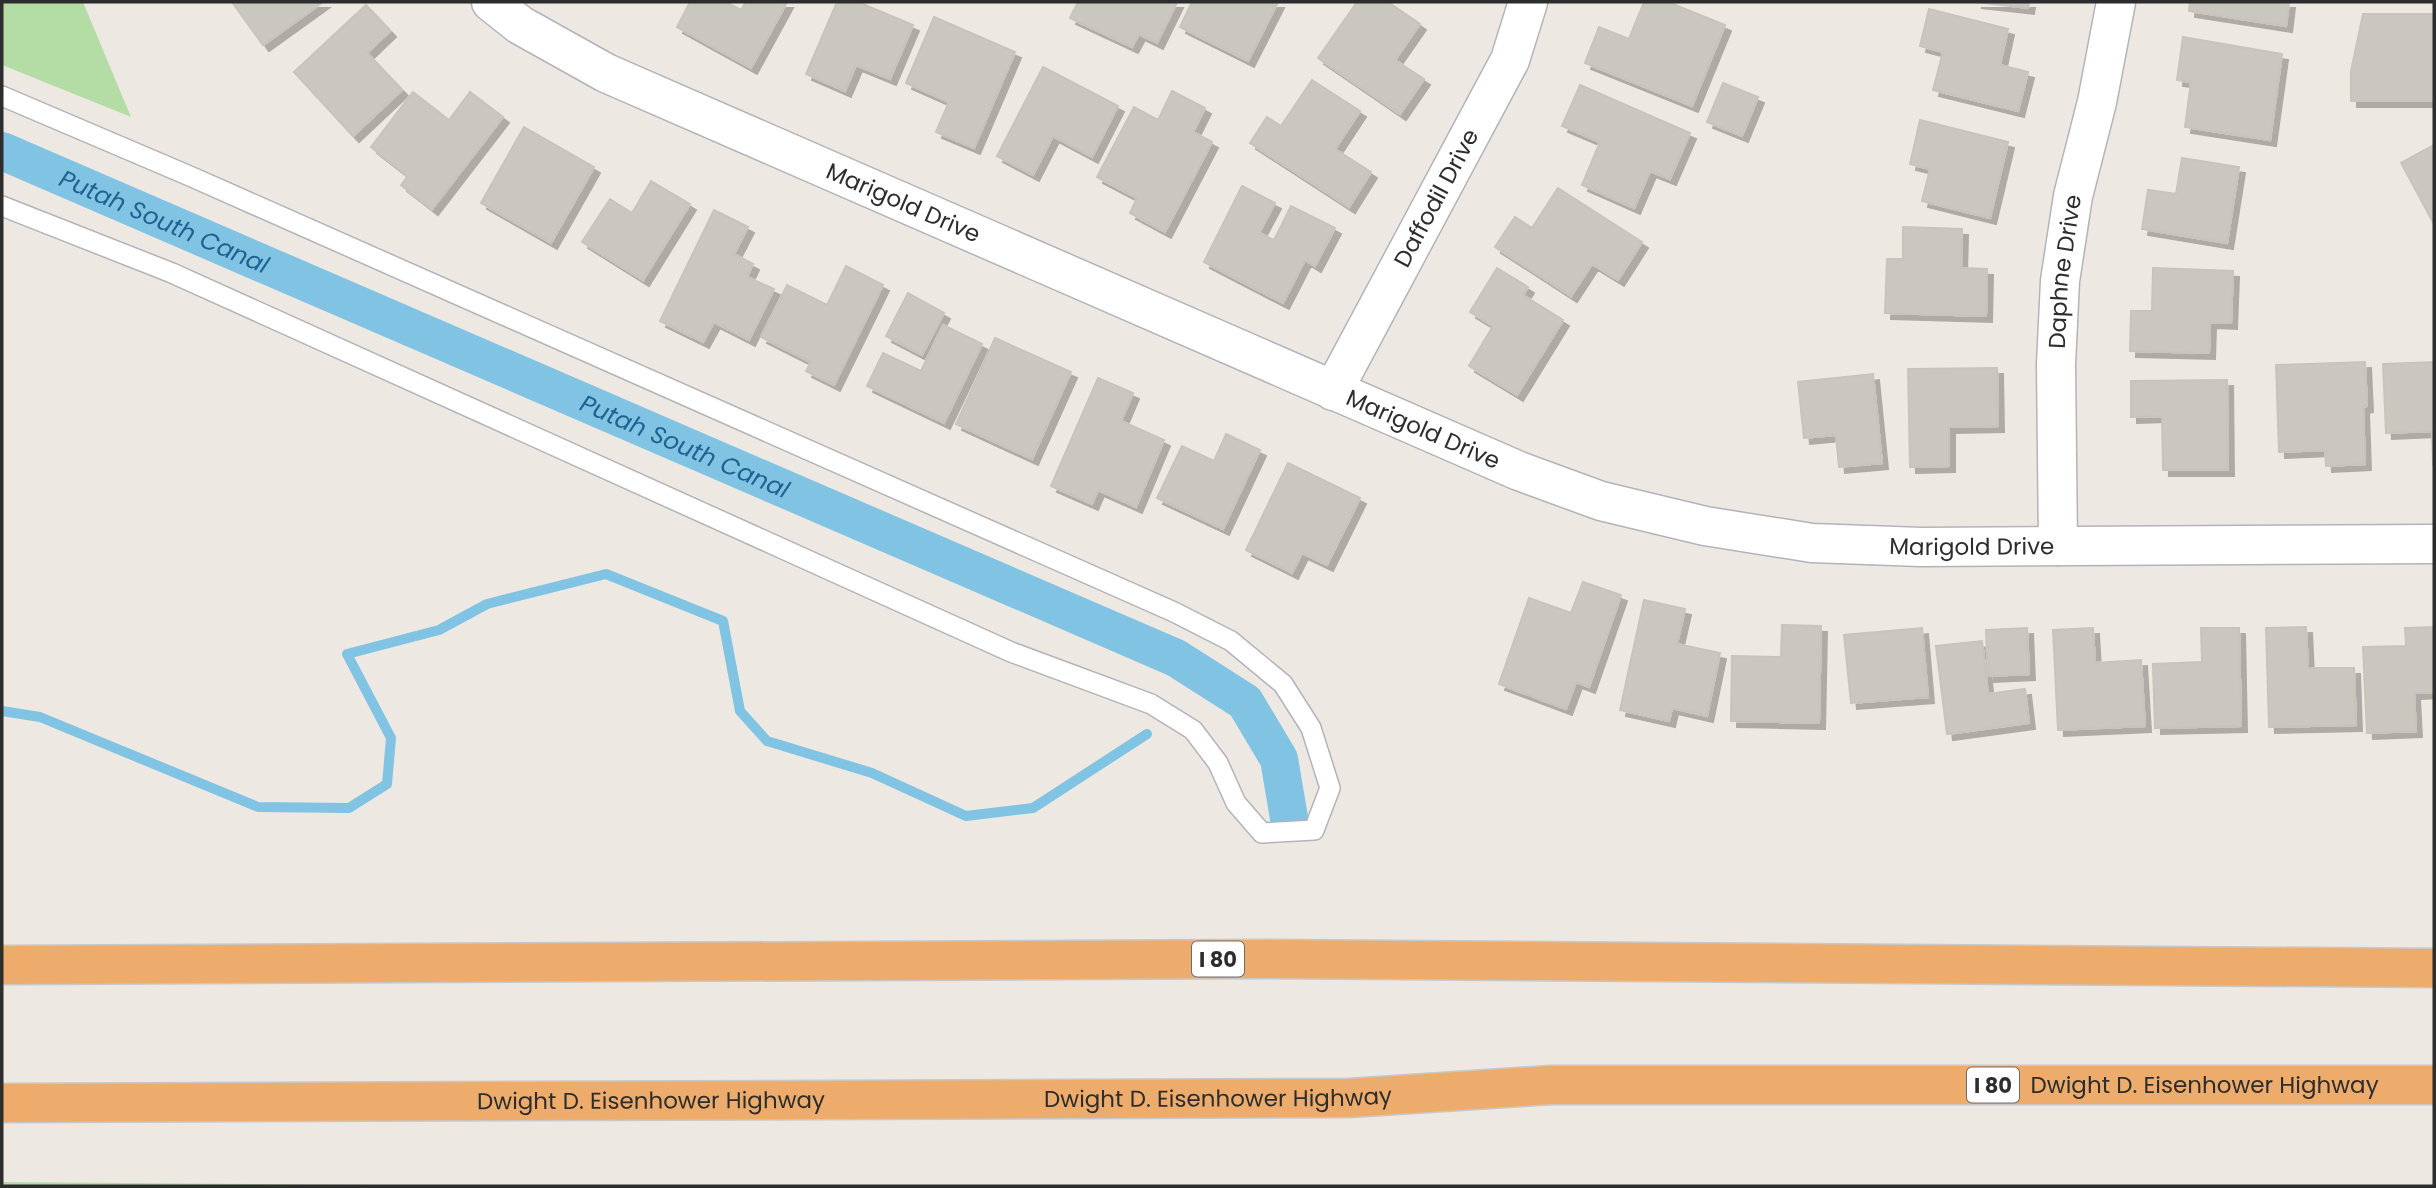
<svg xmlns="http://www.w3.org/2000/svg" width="2436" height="1188" font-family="Poppins,sans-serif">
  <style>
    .green { fill: #b4dda5 }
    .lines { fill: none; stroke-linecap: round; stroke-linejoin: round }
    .stream { stroke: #81c3e2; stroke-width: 10 }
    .canal { stroke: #81c3e2; stroke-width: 38 }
    .building { fill: #c9c7c0; stroke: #c8c4bb; stroke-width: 2; filter: url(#shadow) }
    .lane-casing { stroke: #b2b3bc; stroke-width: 22 }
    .street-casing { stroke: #b2b3bc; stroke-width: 41 }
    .highway-casing { stroke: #c8c8c8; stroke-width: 41 }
    .lane { stroke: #fff; stroke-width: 19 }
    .street { stroke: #fff; stroke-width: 38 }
    .highway { stroke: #edac6c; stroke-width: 38 }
    .labels { text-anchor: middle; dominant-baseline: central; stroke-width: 6; stroke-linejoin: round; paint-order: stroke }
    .shield { fill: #fff; stroke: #6c6c6c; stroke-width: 2 }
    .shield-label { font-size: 21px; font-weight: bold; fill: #2d2d2d }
    .street-label { font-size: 23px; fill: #2d2d2d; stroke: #fff }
    .water-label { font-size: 24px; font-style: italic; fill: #1d6392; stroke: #fff }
  </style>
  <defs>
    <filter id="shadow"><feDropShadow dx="6" dy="6" stdDeviation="0" flood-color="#0004"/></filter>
  </defs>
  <rect width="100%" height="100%" fill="#ede9e2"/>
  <path class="green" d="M2 2H83L131 117 2 65Z
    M2 1182 483 1186H2Z"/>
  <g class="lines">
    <path class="stream" d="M2 711 40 717 258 807 349 808 387 784 391 738 347 654 439 630 487 604 606 574 723 621 740 711 767 741 872 773 966 816 1033 808 1147 734"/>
    <path class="canal" id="s1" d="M2 151 1176 658 1245 702 1279 759 1289 818"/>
  </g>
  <path class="building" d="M232 2H323L263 45Z
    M690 2H726L741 10 746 2H787L751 68 677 27Z
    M837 2H858L913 25 890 79 856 65 845 91 806 74Z
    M1078 2H1177L1157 43 1139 34 1132 47 1070 18Z
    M1192 2H1278L1248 61 1180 27Z
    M1357 2H1388L1420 24 1395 60 1424 79 1400 114 1318 58Z
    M1644 2H1668L1725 25 1692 106 1585 63 1599 27 1629 39Z
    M1975 2H2029L2028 8Z
    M2190 2H2289L2286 26 2189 11Z
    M366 5 390 31 367 53 402 90 353 136 294 72Z
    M1929 9 2008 29 2000 65 2028 72 2018 111 1933 90 1943 52 1920 46Z
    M2363 14H2434V101H2351V71Z
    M934 17 1015 52 974 148 936 132 949 102 906 83Z
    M2183 37 2282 54 2270 140 2185 127 2191 82 2177 80Z
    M1043 67 1118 106 1092 157 1053 136 1033 175 997 156Z
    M1312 80 1360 111 1335 149 1371 172 1349 207 1250 143 1267 117 1281 126Z
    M1723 83 1758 97 1742 136 1707 122Z
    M1580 85 1690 133 1670 179 1650 171 1634 208 1582 185 1600 142 1562 126Z
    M1172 91 1205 108 1193 132 1212 142 1165 232 1130 213 1137 198 1097 177 1134 107 1158 120Z
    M413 92 449 120 470 92 503 117 432 209 401 185 408 176 371 147Z
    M1920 120 2008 142 1990 218 1922 201 1930 169 1910 164Z
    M524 127 594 167 551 243 481 203Z
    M2434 145V224L2401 163Z
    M2182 158 2239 167 2227 243 2142 229 2148 190 2176 194Z
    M651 181 690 204 643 280 582 242 610 199 632 213Z
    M1242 186 1275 203 1259 233 1274 240 1291 206 1335 228 1315 266 1305 260 1283 303 1204 262Z
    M1558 188 1642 242 1618 280 1592 264 1571 296 1495 247 1515 217 1532 228Z
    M714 210 748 227 734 254 753 264 747 277 774 289 749 340 714 322 703 342 660 321Z
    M1903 227 1962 229 1961 268 1987 269 1986 316 1885 313 1887 259H1903Z
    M846 266 883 285 834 385 806 371 811 362 761 337 787 285 827 305Z
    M1497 268 1528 287 1523 295 1563 320 1517 395 1469 366 1493 326 1470 312Z
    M2153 268 2233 271 2231 323 2210 322 2209 353 2130 351 2131 311H2152Z
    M908 293 944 313 922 355 886 336Z
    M943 325 982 344 944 423 867 386 883 353 921 371Z
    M995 338 1071 372 1032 459 956 424Z
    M2365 362 2367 406 2363 407 2365 464 2326 466 2325 450 2279 452 2276 365Z
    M2434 362V465H2433L2432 431 2386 433 2383 364Z
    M1997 368 1998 426 1949 427V466L1910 467 1908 369Z
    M1873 374 1882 463 1839 467 1836 435 1804 438 1798 382Z
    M1098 378 1133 393 1121 421 1164 440 1136 507 1098 490 1092 504 1051 486Z
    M2227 380 2228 470H2163L2162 416 2131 417V381Z
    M1226 434 1260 450 1223 529 1157 498 1182 446 1214 461Z
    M1288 463 1360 498 1327 565 1302 553 1292 573 1246 550Z
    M1583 582 1621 595 1589 687 1576 682 1566 709 1499 684 1529 598 1571 613Z
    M1644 600 1685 609 1677 644 1720 653 1707 716 1672 708 1669 721 1620 710Z
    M1782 625 1821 626 1819 723 1731 721 1732 656 1781 657Z
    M2306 627 2308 668H2354L2356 725 2269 727 2266 628Z
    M2434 627V692L2414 693 2416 731 2367 733 2363 647 2406 646 2405 628Z
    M1922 628 1928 697 1851 703 1844 635Z
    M2027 628 2029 674 1988 676 1986 630Z
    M2093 628 2095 663 2141 660 2145 726 2058 730 2053 630Z
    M2201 628H2239L2241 726 2155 728 2153 664 2202 662Z
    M1982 641 1988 694 2025 689 2029 723 1947 734 1936 646Z"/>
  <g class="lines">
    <g class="lane-casing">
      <path id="lane" d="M2 96 192 177 1174 612 1231 641 1283 684 1311 728 1330 788 1314 830 1262 833 1236 803 1218 763 1193 730 1151 704 1011 652 172 273 2 206"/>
    </g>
    <g class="street-casing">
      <g id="street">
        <path id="s2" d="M491 2 520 25 606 73 1519 471 1601 501 1705 526 1812 543 1921 547 2434 544"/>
        <path id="s3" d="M1333 391 1510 60 1528 2"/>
        <path id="s4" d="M2058 546 2056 364 2060 281 2073 196 2097 102 2116 2"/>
      </g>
    </g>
    <g class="highway-casing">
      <g id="highway">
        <path d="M2 965 1263 959 2434 968"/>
        <path id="s5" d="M2 1103 1349 1098 1551 1085H2434"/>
      </g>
    </g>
    <use href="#lane" class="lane"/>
    <use href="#street" class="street"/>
    <use href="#highway" class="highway"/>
  </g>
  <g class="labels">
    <g class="shield">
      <rect x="1192" y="941.5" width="52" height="35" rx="5"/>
      <rect x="1967" y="1067.5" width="52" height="35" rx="5"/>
    </g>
    <g class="shield-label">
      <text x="1218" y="959">I 80</text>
      <text x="1993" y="1085">I 80</text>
    </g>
    <g class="street-label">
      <text stroke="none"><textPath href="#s3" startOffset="219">Daffodil Drive</textPath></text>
      <text stroke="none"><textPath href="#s2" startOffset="460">Marigold Drive</textPath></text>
      <text stroke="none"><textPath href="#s4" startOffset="275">Daphne Drive</textPath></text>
      <text stroke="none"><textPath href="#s2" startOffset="1027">Marigold Drive</textPath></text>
      <text stroke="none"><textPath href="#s2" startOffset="1594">Marigold Drive</textPath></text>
      <text stroke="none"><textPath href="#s5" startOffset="2203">Dwight D. Eisenhower Highway</textPath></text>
      <text stroke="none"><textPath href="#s5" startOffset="1216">Dwight D. Eisenhower Highway</textPath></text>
      <text stroke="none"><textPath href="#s5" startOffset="649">Dwight D. Eisenhower Highway</textPath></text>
    </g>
    <g class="water-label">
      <text stroke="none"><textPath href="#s1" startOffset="177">Putah South Canal</textPath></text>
      <text stroke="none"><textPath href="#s1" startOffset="744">Putah South Canal</textPath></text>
    </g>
  </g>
  <rect width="2436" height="1188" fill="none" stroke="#2d2d2d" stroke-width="7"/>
</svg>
